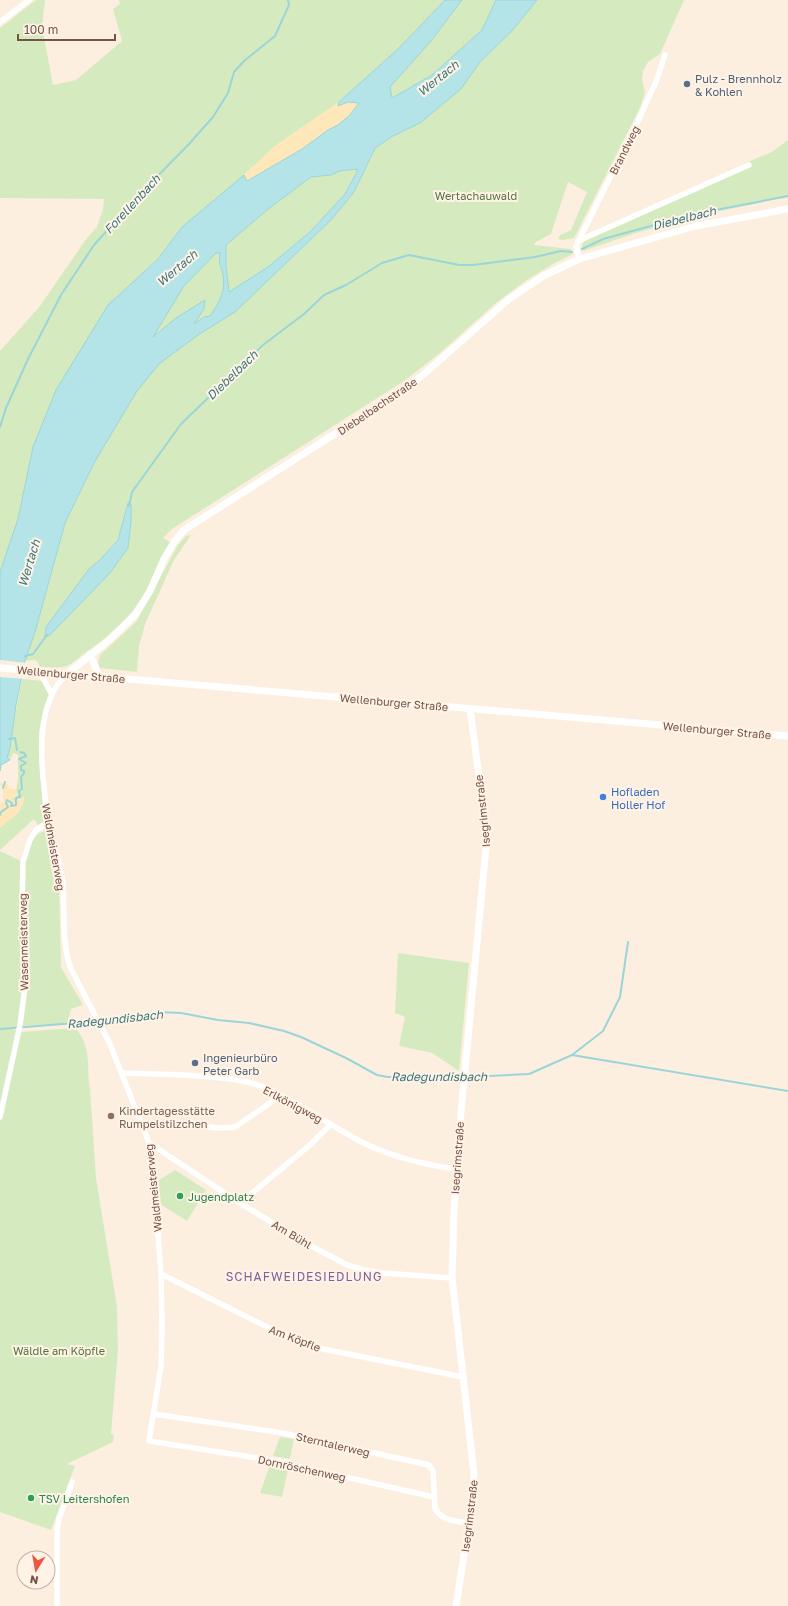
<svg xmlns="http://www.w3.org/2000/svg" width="788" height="1606" font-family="'Golos Text',sans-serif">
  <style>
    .green { fill: #d5ebbf; fill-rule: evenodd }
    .sand { fill: #fee8b9 }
    .water { fill: #b4e4e7; stroke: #9ad5d9; fill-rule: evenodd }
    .pier { fill: #fdefe0 }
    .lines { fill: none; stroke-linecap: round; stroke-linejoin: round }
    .stream { stroke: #9ad5d9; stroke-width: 2 }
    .minor { stroke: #fff; stroke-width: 5.5 }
    .tertiary { stroke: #fff; stroke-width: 7 }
    .service-dot { fill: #5c6f8a; stroke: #fff3e7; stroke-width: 1.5 }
    .shop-dot { fill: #3f7fe0; stroke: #fff3e7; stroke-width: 1.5 }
    .education-dot { fill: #8d6e63; stroke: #fff3e7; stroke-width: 1.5 }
    .leisure-dot { fill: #2e9e5b; stroke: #fff3e7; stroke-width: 1.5 }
    .labels { text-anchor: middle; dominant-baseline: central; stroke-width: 4; stroke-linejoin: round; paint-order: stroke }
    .service-label { font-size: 11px; fill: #4e5e75; stroke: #fff3e7; text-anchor: start }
    .street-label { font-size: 11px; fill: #755347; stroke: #fff3e7 }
    .park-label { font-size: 11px; fill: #52753c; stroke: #fff3e7 }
    .shop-label { font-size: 11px; fill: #366cbe; stroke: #fff3e7; text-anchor: start }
    .education-label { font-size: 11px; fill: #785e54; stroke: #fff3e7; text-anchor: start }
    .leisure-label { font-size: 11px; fill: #27864d; stroke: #fff3e7; text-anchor: start }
    .water-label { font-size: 12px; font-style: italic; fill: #3a767b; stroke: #fff3e7 }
    .neighbourhood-label { font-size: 12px; letter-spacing: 1px; fill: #816298; stroke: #fff3e7 }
  </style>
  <rect width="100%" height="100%" fill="#fdefe0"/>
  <path class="green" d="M36 0H45L42 27 53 85 76 80 122 41 113 9 120 4 119 0H445L398 49 339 102 275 146 244 175 182 227 158 259 108 305 18 519 0 572V351L40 306 87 238 97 227 103 209 104 199 0 198V28Z
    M462 0H496L482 30 432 75 392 98 390 87 431 41Z
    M537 0H684L660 54 648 62 643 71 642 79 645 92 640 108 574 238 563 240 558 239 560 235 571 230 587 192 568 182 551 234 536 242 534 245 571 249 573 254 553 264 527 280 496 303 440 353 404 381 172 529 163 538 170 542C161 558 155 575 146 591 131 618 107 638 82 655 77 659 72 664 67 666 58 669 48 667 39 667L38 662 35 660 25 661 35 632 65 523 94 463 137 391 159 364 198 335 235 312 331 220 354 192 375 148 393 136 420 123 461 89 480 62 512 31ZM131 522 128 548 110 573 50 635 46 627 89 569 99 561 118 539 119 534Z
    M788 140V197L696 216 636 233 583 251 582 245 585 239 748 167 750 161 772 152Z
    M357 169V172L345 194 311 231 268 267 229 293 226 266V245L267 210 311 177 331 175 340 171Z
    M216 253H220C218 266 221 264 223 275 226 291 219 303 210 316L204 317 193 325 151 338 184 286Z
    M191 535 174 560 145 624 139 646 137 672 100 668 98 663 100 655 136 622 178 545 186 536Z
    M22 679 44 681 49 694 44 709 39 732 40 770 44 821 38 825 34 819 0 850V828L20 810 21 797 15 802 11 800 18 795 16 790 18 778V755L13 753 10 760 7 758Z
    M48 829 59 882 61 967 83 1005 71 1009 67 1024 20 1026 13 1029 19 1032 76 1028C79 1032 82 1037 84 1042 90 1056 87 1073 90 1089L96 1178 117 1307 118 1350 111 1434 114 1435 113 1442 67 1464 75 1466 51 1530 0 1512V851L23 862 34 836Z
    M398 953 469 963 459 1071 432 1053 399 1046 405 1017 395 1013Z
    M175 1170 206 1190 187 1221 157 1202 156 1182Z
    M280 1437 294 1439 290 1459 273 1456Z
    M271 1462 289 1465 282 1497 260 1493Z"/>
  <path class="sand" d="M339 102 338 106 348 102 359 103 349 116 338 125 328 130 302 149 247 181 244 175 275 146Z
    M0 783 9 785 8 788 16 790 18 795 11 800 15 802 24 796C25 811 10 819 0 828V806L3 801V788L0 786Z"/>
  <path class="water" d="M445 0H462L431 41 390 87 392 98 432 75 482 30 496 0H537L512 31 480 62 461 89 420 123 393 136 375 148 354 192 331 220 235 312 198 335 159 364 137 391 94 463 65 523 35 632 25 661 16 705 10 748 7 758 10 760 1 765 0 771V572L18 519 33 447 56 390 108 305 158 259 182 227 244 175 247 181 302 149 328 130 338 125 349 116 359 103 348 102 338 106 339 102 398 49ZM357 169V172L345 194 311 231 268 267 229 292 226 266V245L267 210 311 177 331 175 340 171ZM216 253H220C218 266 221 264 223 275 226 291 219 303 210 316L204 317 194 324 204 309 205 300 176 318 153 337 184 286Z
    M128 503 131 504V522L128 548 110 573 50 635 45 637 46 627 89 569 99 561 118 540Z"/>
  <path class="pier" d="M0 660 27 663 24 679 0 677Z"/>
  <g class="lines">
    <path class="stream" d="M582 249 603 239 695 214 788 196
      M0 427 6 408 28 359 61 295 94 245 140 194 189 144 213 117 228 93 234 72 244 61 275 36 289 5 288 0
      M129 506 132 492 181 424 263 345 304 314 324 295 346 285 382 263 409 255 459 265H473L535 257 561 251 572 252
      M25 656 33 654 47 635
      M9 739 15 738 17 750
      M3 788 5 782
      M0 815 1 812 8 807 6 803 7 800 12 803 11 806 16 805V798L20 797 19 791 22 789 21 777 24 773V771L21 770V766L26 763 19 759 26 756 24 753 20 752
      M0 1029 88 1022 158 1012 181 1013 218 1020 249 1023 284 1031 301 1037 346 1058 377 1075 388 1077H462
      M572 1055 603 1031 620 997 628 942
      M466 1077 529 1074 572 1055 788 1091"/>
    <path class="minor" d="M0 22 29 0
      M578 241 749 165
      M579 259 576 246 578 242 637 123 656 82 665 55
      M40 672 52 695
      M67 674C36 702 40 758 45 795 46 805 46 815 49 825 53 845 61 865 63 884 65 912 61 942 71 969L110 1044 149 1143 154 1181 161 1274 162 1326 161 1366 149 1441 290 1463 292 1465 434 1497
      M122 1073C148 1074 173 1074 198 1076 219 1078 241 1079 261 1086 299 1101 332 1128 368 1145 396 1158 426 1165 456 1169
      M0 1117 20 1025 25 987 22 911 23 862 30 840 36 830 48 823
      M141 1123 224 1128 235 1127 241 1123 280 1096
      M149 1143 240 1203 302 1241 347 1265 364 1270 382 1273 452 1278
      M240 1203 310 1145 331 1124
      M161 1274 283 1335 313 1347 463 1377
      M154 1414 283 1433 429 1465 433 1471 435 1508C441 1521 455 1521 469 1523
      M57 1606V1531L59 1519 72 1482"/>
    <path class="tertiary" d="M90 654 99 676
      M0 668 788 736
      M67 674 109 640 136 614 150 591 164 559 174 542 184 530 402 391 424 374 509 299 543 276 558 269 579 259 696 226 788 209
      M456 1606 469 1523 474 1475 452 1278 454 1212 461 1112 487 837 470 709"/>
  </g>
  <g class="service-dot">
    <circle cx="687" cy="84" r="4"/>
    <circle cx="195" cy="1063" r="4"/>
  </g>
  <circle class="shop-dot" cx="603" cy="797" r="4"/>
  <circle class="education-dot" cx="111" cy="1116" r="4"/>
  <g class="leisure-dot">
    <circle cx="180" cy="1196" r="4"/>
    <circle cx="31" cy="1498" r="4"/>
  </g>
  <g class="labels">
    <g class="service-label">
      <text x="695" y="78">Pulz - Brennholz<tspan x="695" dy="13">&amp; Kohlen</tspan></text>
      <text x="203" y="1057">Ingenieurbüro<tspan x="203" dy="13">Peter Garb</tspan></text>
    </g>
    <g class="street-label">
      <text transform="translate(624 150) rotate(-63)">Brandweg</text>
      <text transform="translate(377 406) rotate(-34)">Diebelbachstraße</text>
      <text transform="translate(71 674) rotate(5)">Wellenburger Straße</text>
      <text transform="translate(394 702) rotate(5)">Wellenburger Straße</text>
      <text transform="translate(717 730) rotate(5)">Wellenburger Straße</text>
      <text transform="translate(482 811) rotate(-96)">Isegrimstraße</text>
      <text transform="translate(54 847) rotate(80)">Waldmeisterweg</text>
      <text transform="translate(23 942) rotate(-91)">Wasenmeisterweg</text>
      <text transform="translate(293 1104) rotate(28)">Erlkönigweg</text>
      <text transform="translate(457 1158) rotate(-86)">Isegrimstraße</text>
      <text transform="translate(153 1188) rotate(-96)">Waldmeisterweg</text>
      <text transform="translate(292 1234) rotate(31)">Am Bühl</text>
      <text transform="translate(295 1338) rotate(21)">Am Köpfle</text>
      <text transform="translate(333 1444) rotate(13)">Sterntalerweg</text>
      <text transform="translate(302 1468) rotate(12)">Dornröschenweg</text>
      <text transform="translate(469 1516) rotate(-83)">Isegrimstraße</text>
    </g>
    <g class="park-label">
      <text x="476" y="195">Wertachauwald</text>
      <text x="59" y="1350">Wäldle am Köpfle</text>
    </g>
    <g class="shop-label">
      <text x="611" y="791">Hofladen<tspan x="611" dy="13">Holler Hof</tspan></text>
    </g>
    <g class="education-label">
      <text x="119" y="1110">Kindertagesstätte<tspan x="119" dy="13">Rumpelstilzchen</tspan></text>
    </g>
    <g class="leisure-label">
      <text x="188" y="1196">Jugendplatz</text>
      <text x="39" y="1498">TSV Leitershofen</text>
    </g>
    <g class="water-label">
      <text transform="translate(438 78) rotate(-39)">Wertach</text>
      <text transform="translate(132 204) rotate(-47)">Forellenbach</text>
      <text transform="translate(684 218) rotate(-14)">Diebelbach</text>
      <text transform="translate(177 268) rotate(-40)">Wertach</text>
      <text transform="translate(232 375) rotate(-44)">Diebelbach</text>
      <text transform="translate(29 563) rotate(-73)">Wertach</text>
      <text transform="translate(115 1019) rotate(-6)">Radegundisbach</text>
      <text x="439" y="1076">Radegundisbach</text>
    </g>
    <g class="neighbourhood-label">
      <text x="304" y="1276">SCHAFWEIDESIEDLUNG</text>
    </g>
  </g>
  <g transform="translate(36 1570) rotate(191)"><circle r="19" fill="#fff3e7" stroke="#c8b3a7"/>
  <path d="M0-3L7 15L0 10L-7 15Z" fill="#ec5640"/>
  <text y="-6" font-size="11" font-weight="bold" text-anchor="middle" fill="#755347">N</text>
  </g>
  <path d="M18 34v6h97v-6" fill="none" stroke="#755347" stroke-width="2"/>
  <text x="24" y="34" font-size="12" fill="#755347" stroke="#fff3e7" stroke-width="3" paint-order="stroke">100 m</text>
</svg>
